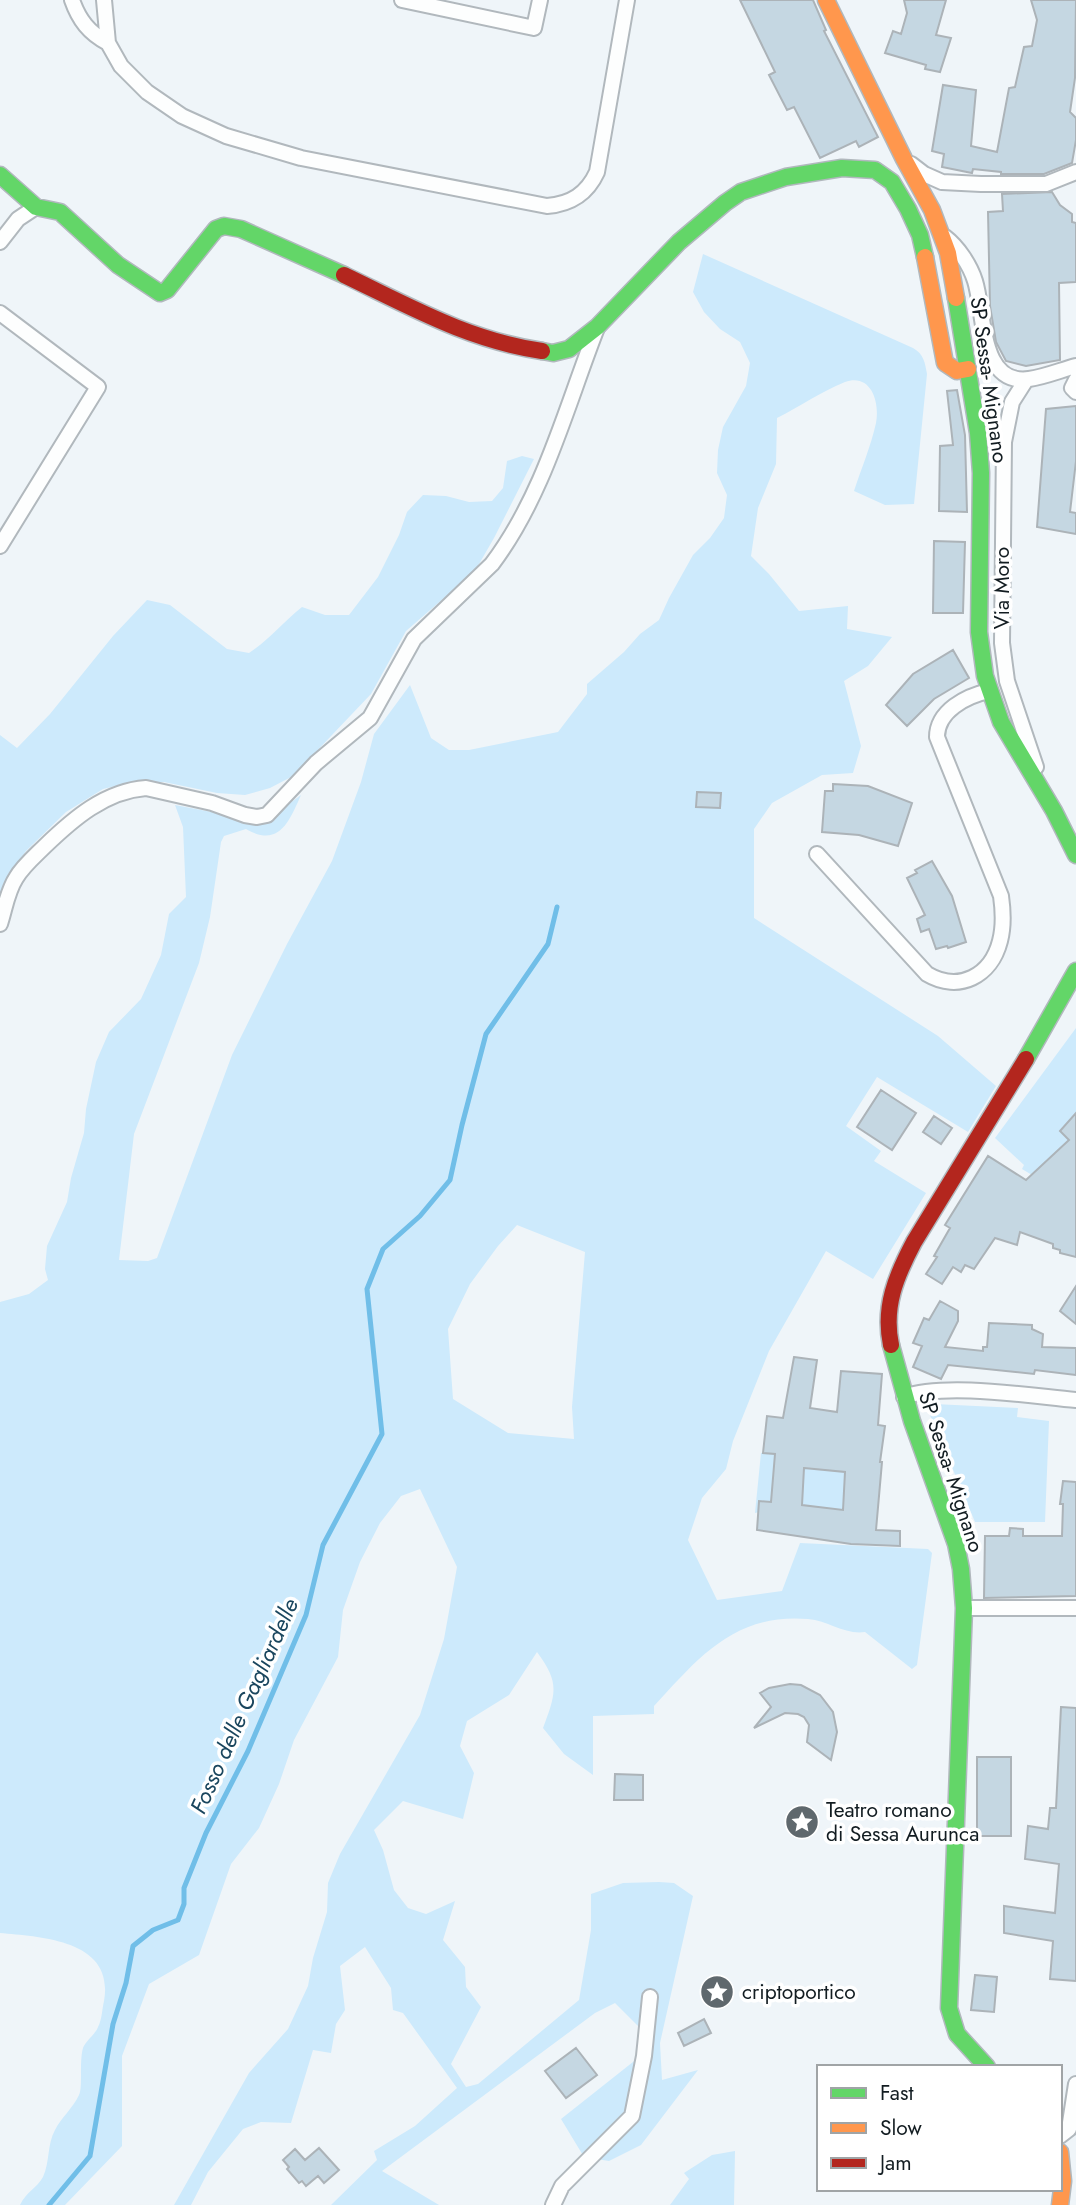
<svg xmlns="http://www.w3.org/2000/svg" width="1076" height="2205" font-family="Jost,sans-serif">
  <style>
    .green { fill: #cdeafc; fill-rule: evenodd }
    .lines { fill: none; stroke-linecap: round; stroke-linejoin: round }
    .stream { stroke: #70bee8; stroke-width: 5 }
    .building { fill: #c5d7e2; stroke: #acb3b8; stroke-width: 2; fill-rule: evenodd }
    .street-casing { stroke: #b1b8bd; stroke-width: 18 }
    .fast-casing { stroke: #b1b8bd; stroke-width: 19 }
    .slow-casing { stroke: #b1b8bd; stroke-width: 19 }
    .jam-casing { stroke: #b1b8bd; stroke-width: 19 }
    .street { stroke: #fdfefe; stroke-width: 14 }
    .fast { stroke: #63d668; stroke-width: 16 }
    .slow { stroke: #ff974d; stroke-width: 16 }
    .jam { stroke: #b3261e; stroke-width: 16 }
    .labels { text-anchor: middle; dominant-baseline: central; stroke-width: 7; stroke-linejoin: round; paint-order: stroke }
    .street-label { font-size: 21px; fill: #121c21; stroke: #fff }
    .poi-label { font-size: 21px; fill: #121c21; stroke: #fff; text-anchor: start }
    .water-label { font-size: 23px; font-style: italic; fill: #1a465e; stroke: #fff }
  </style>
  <rect width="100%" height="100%" fill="#eff5f9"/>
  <path class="green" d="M703 254 913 348C924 354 925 363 927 374L914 504 885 505 854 491C861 469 871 446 876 423 880 402 871 373 845 382 822 391 799 407 777 418L776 464 758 508 751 556 769 574 799 611 848 606 847 629 892 637 868 666 844 681 861 746 853 773 822 775 772 803 754 829V918L938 1036 996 1086 968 1132 877 1077 846 1126 881 1151 874 1161 926 1193 873 1279 826 1251 769 1351 733 1441 726 1469 702 1498 688 1540 717 1600 782 1591 800 1543 928 1549 932 1553 917 1665 912 1669 865 1632C845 1635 829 1621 808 1619 735 1613 699 1657 654 1706V1714L593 1716V1775L564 1754 543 1728C556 1693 560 1683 537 1652L509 1695 467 1721 460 1746 474 1773 463 1819 403 1801 374 1830 383 1850 394 1890 408 1908 426 1914 455 1901 443 1940 465 1967 466 1987 481 2007 451 2064 466 2087 478 2084 579 2000 591 1930V1894L623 1883 659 1882 674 1883 693 1896 660 2043 662 2080 698 2070 641 2145 609 2161 584 2157 561 2119 638 2058 641 2029 615 2003 595 2013 382 2171 439 2205H331L377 2160 374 2151 415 2126 457 2088 403 2013 393 2010 391 1988 365 1947 340 1966 345 2010 336 2024 331 2053 313 2050 291 2123 261 2122 243 2129 208 2172 191 2205H174L249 2073 288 2029 308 1986 313 1958 327 1912 328 1883 340 1854 420 1715 444 1639 457 1567 420 1489 401 1496 380 1523 360 1562 343 1610 338 1657 294 1740 279 1784 259 1828 231 1864 199 1955 149 1984 122 2056V2146L65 2205H20C26 2192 37 2188 43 2177 50 2162 47 2144 55 2130 61 2118 73 2108 79 2095 83 2087 79 2062 83 2048 86 2040 95 2035 98 2027 102 2020 102 2009 104 2001 115 1940 42 1937 0 1933V1302L29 1294 48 1280 45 1269 47 1246 67 1202 71 1178 84 1133 86 1109 96 1062 109 1032 141 999 161 955 169 914 186 897 183 827 175 805 264 822 301 795C289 822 279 848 246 829L224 836 221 842 210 917 199 963 134 1134 119 1260 148 1261 157 1258 232 1055 287 944 332 861 361 782 374 734 410 685 431 738 449 750H469L558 732 587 694V684L624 652 640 634 659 620 669 598 693 555 710 538 724 518 727 495 717 473 718 450 723 427 746 386 750 363 740 342 720 329 704 312 693 292ZM517 1225 585 1252 572 1407 574 1439 508 1433 453 1399 448 1329 470 1284 498 1246Z
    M522 456 534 459 494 538 475 571 406 631 371 694 293 776 270 788 245 795 217 793 164 782H132L103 789 66 812 26 851 4 882 0 895V735L17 748 50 714 113 636 147 600 170 605 227 649 249 653C269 640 283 622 302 607L325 615H349L378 577 399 535 407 512 423 495 446 496 469 502 492 501 503 488 507 461Z
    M1076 1028V1113L1060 1131 1069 1140 1032 1175 1022 1169 1024 1165 995 1138Z
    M934 1404 1018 1408 1017 1417 1049 1421 1045 1522H975L927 1408Z
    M775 1451 771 1502 760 1501 759 1512 755 1513 761 1453Z
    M804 1468 845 1472 843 1510 802 1505Z
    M735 2151 734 2205H670L689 2179 684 2173 712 2155Z"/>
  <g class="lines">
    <path class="stream" d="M49 2205 90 2156 113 2024 126 1983 133 1946 153 1930 178 1920 184 1904V1888L206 1833 248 1751 306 1615 323 1545 382 1434 367 1289 383 1249 420 1216 450 1180 462 1125 486 1034 548 944 557 907"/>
  </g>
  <path class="building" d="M740 0H813L826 30 824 31 878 137 859 147 856 141 820 158 794 107 787 110 769 75 775 72Z
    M904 0H946L936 35 951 38 940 72 925 69 926 65 885 53 893 31 901 34 907 13Z
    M1031 0H1076L1075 78 1070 112 1076 118V140L1072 163 1044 174H1001V172L973 169 972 173 942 167 944 154 932 151 943 85 976 90 971 146 997 152 1009 88 1015 87 1024 47 1032 46 1037 20Z
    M1052 192 1060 205 1072 214V222L1076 223V282L1059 283 1060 360 1026 366 1006 361 996 342 990 306 988 212 1003 211 1002 194Z
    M957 390 965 435 967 512 939 511 940 446 953 445 947 391Z
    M1076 406V461L1070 512 1076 513V534L1037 527 1046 409Z
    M934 541 965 542 963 613H933Z
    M953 650 969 678 934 699 907 726 886 705 913 674Z
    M833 784 868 786 912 803 898 846 859 835 822 832 825 791H833Z
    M697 792 721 793 720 808 696 807Z
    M932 861 952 896 966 942 948 948 947 946 936 949 929 929 921 932 917 919 925 915 907 878 917 873 915 870Z
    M881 1090 916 1113 892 1150 857 1127Z
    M1076 1113V1257L1060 1253V1250L1053 1248V1244L1020 1232 1017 1245 995 1238 974 1269 965 1265 961 1272 953 1267 942 1284 926 1274 937 1257 934 1256 950 1228 945 1225 988 1156 1026 1180 1069 1140 1060 1131Z
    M934 1116 952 1128 941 1144 923 1132Z
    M1076 1286V1324L1060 1311Z
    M940 1301 958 1311V1321L945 1347 983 1351V1347H987L989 1323 1032 1325V1329L1043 1334 1042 1347 1076 1348V1375L1035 1370 1034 1374 948 1365 941 1379 913 1367 922 1346 913 1343 924 1318 929 1320Z
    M794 1357 817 1360 810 1408 837 1412 841 1371 882 1374 878 1425 885 1426 880 1462H882L876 1530 900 1531V1546L851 1544 757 1530 759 1501 771 1502 775 1454 763 1453 767 1416 783 1418ZM804 1468 845 1472 843 1510 802 1505Z
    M1063 1481 1076 1482V1596L984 1598 985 1536H1009L1010 1528 1023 1529V1536H1062L1063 1504H1060Z
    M790 1684 801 1685 820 1695 833 1712 837 1732 831 1760 807 1742 809 1725 804 1717 798 1714 785 1713 754 1728 771 1707 760 1693 769 1688Z
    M1061 1707 1076 1708V1981L1050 1979 1053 1941 1004 1933V1906L1055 1913 1059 1864 1025 1859 1028 1826 1048 1829 1050 1808H1056Z
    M977 1757H1011V1836H977Z
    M615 1774 643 1775V1800H614Z
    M975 1975 997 1977 994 2012 971 2010Z
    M704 2019 711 2033 684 2046 678 2033Z
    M576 2048 597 2075 566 2098 545 2071Z
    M319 2148 339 2170 324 2183 318 2176 306 2186 302 2181 299 2183 287 2169 289 2167 283 2160 295 2149 305 2160Z"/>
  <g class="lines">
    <g class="street-casing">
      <path id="street" d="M72 0C79 20 89 33 108 43
        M104 0 108 43 121 66 147 92 182 116 226 136 301 158 547 206C571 204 587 194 597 172L627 0
        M402 0 534 28 540 0
        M911 164 924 174 942 182 981 184H1046L1076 172
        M945 237C958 247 970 265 975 281 985 312 979 386 1029 379 1044 377 1061 370 1076 366
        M0 242 18 219 36 207
        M0 313 98 387 0 546
        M1026 380 1012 402 1004 442 1002 643 1007 681 1036 767
        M1076 380 1072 388 1076 392
        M817 854 927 974C959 993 991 976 1000 941 1004 926 1003 910 1001 896L937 737C937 711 966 696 989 691
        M0 924C5 909 7 892 16 878 23 866 35 856 45 846 73 819 105 791 146 788L212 803 245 815 257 817 267 815 316 763 370 718 414 639 492 564C544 495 566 407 597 328
        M904 1397C945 1382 1031 1396 1076 1400
        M964 1608H1076
        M1060 2136 1069 2129 1076 2084
        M553 2205 562 2186 632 2116 644 2056 650 1997"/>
    </g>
    <g class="fast-casing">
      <path id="fast" d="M0 175 36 207 60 212 118 265 160 293 167 290 216 229 224 226 241 229 344 275
        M956 298 978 433 981 473 979 632 985 676 1001 722 1054 811 1076 855
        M542 351 553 353 569 349 597 327 679 242 725 203 741 192 786 177 842 168 875 170 892 182 908 209 920 235 925 257
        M1026 1059 1076 971
        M891 1345 912 1421 956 1544 961 1569 964 1608 949 2008 957 2034 987 2067"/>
    </g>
    <g class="slow-casing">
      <path id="slow" d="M826 0 904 159 932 210 948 253 956 298
        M925 257 945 363 957 371 968 369
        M1060 2152 1063 2181 1060 2205"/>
    </g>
    <g class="jam-casing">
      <path id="jam" d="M344 275C411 307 468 340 542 351
        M891 1345C883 1307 896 1276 914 1242L1026 1059"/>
    </g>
    <use href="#street" class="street"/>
    <use href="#fast" class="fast"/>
    <use href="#slow" class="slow"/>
    <use href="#jam" class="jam"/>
  </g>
  <defs>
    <g id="sight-disc" transform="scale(1.75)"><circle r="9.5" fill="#5f686d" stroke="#fff"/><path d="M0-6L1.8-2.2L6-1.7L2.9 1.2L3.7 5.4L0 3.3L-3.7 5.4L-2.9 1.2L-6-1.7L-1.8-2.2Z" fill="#fff"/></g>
  </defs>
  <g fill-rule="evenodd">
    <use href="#sight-disc" x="802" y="1822"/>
    <use href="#sight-disc" x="717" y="1992"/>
  </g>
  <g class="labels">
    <g class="street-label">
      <text transform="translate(989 380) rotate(82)">SP Sessa- Mignano</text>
      <text transform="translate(1002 588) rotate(-90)">Via Moro</text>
      <text transform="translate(951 1472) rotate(72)">SP Sessa- Mignano</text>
    </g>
    <g class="poi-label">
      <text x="826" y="1810">Teatro romano<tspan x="826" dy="24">di Sessa Aurunca</tspan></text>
      <text x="742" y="1992">criptoportico</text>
    </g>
    <g class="water-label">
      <text transform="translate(244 1706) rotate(-66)">Fosso delle Gagliardelle</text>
    </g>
  </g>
  <rect x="817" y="2065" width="245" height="126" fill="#ffffff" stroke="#a0a4a6" stroke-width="2"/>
  <rect x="831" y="2088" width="35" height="10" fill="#63d668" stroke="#a0a4a6" stroke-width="2"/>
  <text x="880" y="2100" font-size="21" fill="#121c21">Fast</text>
  <rect x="831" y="2123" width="35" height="10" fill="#ff974d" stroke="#a0a4a6" stroke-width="2"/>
  <text x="880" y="2135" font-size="21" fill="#121c21">Slow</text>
  <rect x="831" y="2158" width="35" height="10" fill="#b3261e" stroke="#a0a4a6" stroke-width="2"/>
  <text x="880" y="2170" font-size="21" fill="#121c21">Jam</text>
</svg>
